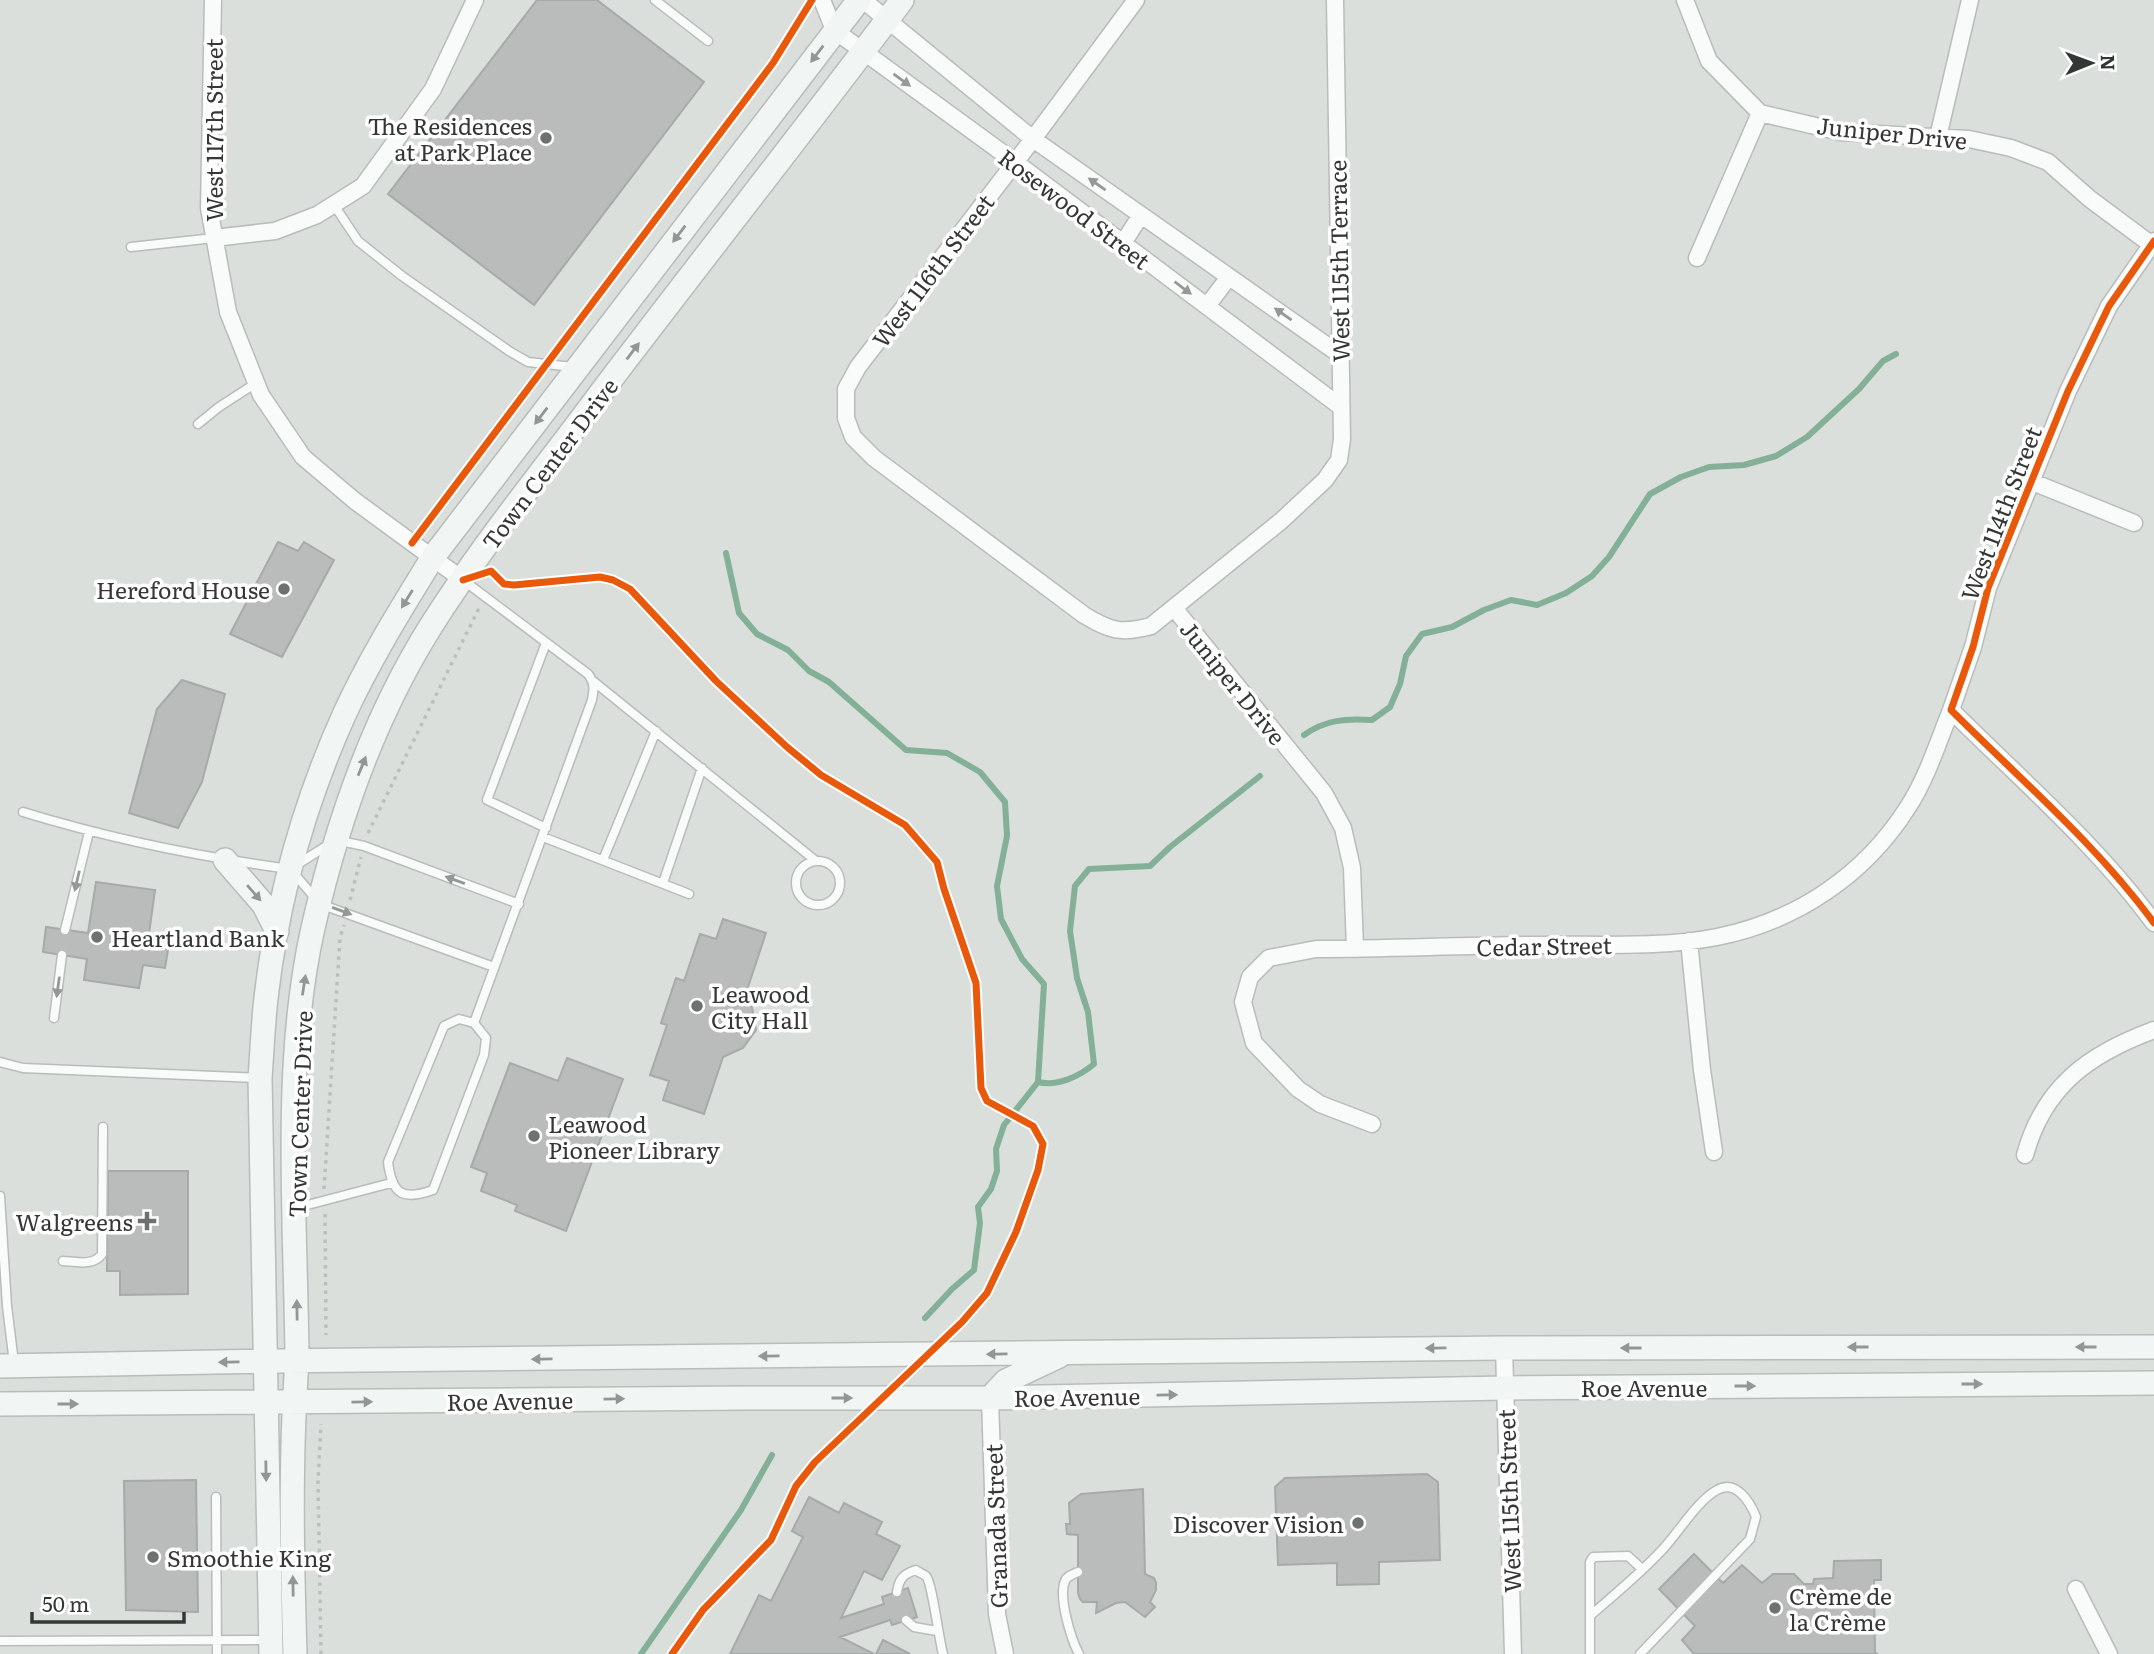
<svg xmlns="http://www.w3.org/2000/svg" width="2154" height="1654" font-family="Literata,serif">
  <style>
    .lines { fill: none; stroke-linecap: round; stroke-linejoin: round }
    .stream { stroke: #83b097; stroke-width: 6 }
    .building { fill: #b9bcba; stroke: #a6aaa8; stroke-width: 2 }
    .lane-casing { stroke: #b8bcba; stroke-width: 11 }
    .street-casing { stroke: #b8bcba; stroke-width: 19 }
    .secondary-casing { stroke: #b8bcba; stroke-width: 26 }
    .path { stroke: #bdbfbe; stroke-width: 3.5; stroke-dasharray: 3.5 5; stroke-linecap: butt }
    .lane { stroke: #f9fafa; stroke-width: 8 }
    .street { stroke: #f9fafa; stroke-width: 16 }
    .secondary { stroke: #f1f5f3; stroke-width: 23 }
    .cycleway-casing { stroke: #fff; stroke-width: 11 }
    .cycleway { stroke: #e8590c; stroke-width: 7 }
    .oneway { fill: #929694 }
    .oneway2 { fill: #969898 }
    .poi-dot { fill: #6d726f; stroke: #fff; stroke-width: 2.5 }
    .labels { text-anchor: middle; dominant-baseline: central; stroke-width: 7; stroke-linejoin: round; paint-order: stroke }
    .poi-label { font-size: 23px; fill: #333735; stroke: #fff; text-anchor: start }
    .street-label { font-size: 23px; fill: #333735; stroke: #fff }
  </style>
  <rect width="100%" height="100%" fill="#dadfdc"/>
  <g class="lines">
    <path class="stream" d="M726 553 739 613 757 634 788 650 809 671 829 682 906 750 947 753 980 772 1005 802 1007 836 997 886 1001 919 1022 959 1044 984 1038 1082 1004 1125 996 1149 997 1171 991 1189 978 1207 980 1223 974 1270 952 1289 925 1318
      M1304 735C1325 720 1346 718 1372 720L1390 707 1400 684 1406 656 1422 634 1452 627 1484 610 1511 600 1537 605 1566 593 1592 576 1609 557 1650 494 1681 477 1709 467 1744 465 1776 456 1807 437 1859 389 1883 361 1896 354
      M1038 1082C1057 1087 1080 1076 1094 1064L1088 1012 1077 978 1070 931 1075 886 1089 869 1150 866 1170 847 1260 776
      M641 1654 741 1510 772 1455"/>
  </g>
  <path class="building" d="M537 0H597L704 82 534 305 388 194Z
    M278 542 298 551 304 542 334 560 282 657 230 634Z
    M182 680 225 694 202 782 178 828 129 813 157 709Z
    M96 882 155 890 148 941 169 944 165 968 143 965 139 988 84 980 87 959 43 952 46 927 88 933Z
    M723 919 766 933 745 996 752 1007 756 1030 743 1048 723 1057 704 1114 663 1100 669 1081 650 1075 667 1025 661 1023 676 978 684 981 700 934 716 939Z
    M567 1058 623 1079 566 1231 515 1211 517 1205 481 1191 487 1173 471 1167 510 1063 558 1081Z
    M108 1171H188V1294L120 1295V1271H107Z
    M1427 1474 1438 1482 1440 1560 1379 1562V1584L1337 1585V1563L1278 1565 1275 1487 1285 1478Z
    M196 1480 198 1612 126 1610 124 1481Z
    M1143 1489 1145 1574 1154 1578 1156 1583V1590L1150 1602 1155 1607 1145 1617 1125 1602 1116 1603 1096 1613 1097 1602H1083L1080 1599 1078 1593V1535L1067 1534 1066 1524H1070L1069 1503 1081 1494Z
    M809 1497 839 1513 844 1503 882 1522 876 1534 900 1546 882 1580 864 1571 841 1618 884 1604 882 1597 908 1588 917 1617 892 1625 890 1620 840 1637 874 1654H730L759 1595 771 1601 803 1537 792 1531Z
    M1694 1554 1723 1583 1742 1565 1762 1583 1773 1574H1794L1804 1584H1813L1814 1579 1833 1578 1834 1561 1881 1560V1580H1874L1875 1653 1878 1654H1694L1682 1640 1695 1626 1659 1589Z
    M883 1640 910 1654H876Z"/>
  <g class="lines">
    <g class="lane-casing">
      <path id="lane" d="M655 0 708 41
        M334 205 358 241 402 276 509 351 528 362 573 367
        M131 247 214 238
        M198 424 219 407 256 383
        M463 580 588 674C595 683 594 689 592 700L474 1023 459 1019 444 1026 388 1162C392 1194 402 1201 433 1190L484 1055 486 1038 474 1023
        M546 643 487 800 546 828
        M593 681 816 861
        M23 812C111 839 200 857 290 869L336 840 364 846 519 904
        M543 837 689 894
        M603 860 656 731
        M796 883a22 22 0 1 1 44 0a22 22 0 1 1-44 0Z
        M292 871 320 904 494 967
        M663 883 702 768
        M65 930 89 832
        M54 1018 62 955
        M0 1062 23 1068 259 1078
        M0 1196 7 1306 14 1363
        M296 1208 391 1183
        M63 1261C77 1262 94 1266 102 1254L103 1127
        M216 1497 217 1654
        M1078 1572C1073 1574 1067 1576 1065 1581 1058 1597 1071 1639 1079 1654
        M897 1592C899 1579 903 1574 916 1570 916 1571 925 1575 926 1576 932 1582 939 1640 943 1654
        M1591 1615C1615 1594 1641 1573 1663 1549 1678 1533 1698 1500 1717 1490 1736 1479 1750 1502 1756 1517L1750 1539 1640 1654
        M906 1620 914 1627 937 1631
        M0 1641 267 1640
        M1590 1654V1562L1593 1557 1628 1556 1642 1569"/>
    </g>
    <g class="street-casing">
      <path id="street" d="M213 0 209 208 228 312 261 395 303 457 355 501 463 580
        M822 0 834 30 1015 162 1341 407
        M863 0 1033 139 1339 354
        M1136 0 1033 139 858 367 846 389V418L853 437 874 458 1084 615C1110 631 1121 634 1151 626L1281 521 1325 480 1339 460 1342 439 1335 0
        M1685 0 1709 61 1760 113
        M1760 113 1841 132 1969 139 2011 148 2048 162 2090 199 2152 245
        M1938 137 1970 0
        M214 238 275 231 317 215 363 186 433 89 475 0
        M2154 241 2109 306 2068 391 1988 588 1973 647 1951 710C2020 779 2096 844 2154 923
        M1123 243 1141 215
        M1697 258 1760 113
        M1207 306 1229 277
        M2030 481 2134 523
        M1174 608 1324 793 1343 828 1352 868 1355 949
        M1689 941 1702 1070 1714 1152
        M1372 1124 1320 1104 1298 1089 1254 1043 1243 1002 1250 977 1269 958 1316 949C1391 949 1467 945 1543 945 1599 944 1662 948 1717 937 1797 921 1865 875 1908 807 1927 778 1938 742 1951 710
        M2025 1155C2044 1086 2089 1054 2154 1030
        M1504 1348 1513 1654
        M990 1398 997 1614 1005 1654
        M2076 1589 2109 1654"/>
    </g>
    <g class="secondary-casing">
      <path id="secondary" d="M225 860 264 905 277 931
        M0 1366 264 1361 1504 1348 2154 1347
        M990 1398 1006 1381 1059 1356
        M0 1404 745 1398H990L1505 1388 2154 1383
        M271 1654 260 1078C262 1052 263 1025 266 998 277 902 304 804 344 715 369 660 401 609 433 557L859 0
        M295 1654C292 1557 290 1458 297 1361 296 1221 282 1065 313 928 337 823 373 718 431 626 482 545 543 471 600 394 700 262 803 132 902 0"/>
    </g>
    <path class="path" d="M368 833 479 608
      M350 900 361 857
      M324 1189 340 938 344 925
      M325 1214 326 1335
      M321 1654 318 1481 321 1424"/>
    <use href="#lane" class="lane"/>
    <use href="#street" class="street"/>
    <use href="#secondary" class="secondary"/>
    <g class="cycleway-casing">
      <path id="cycleway" d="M2154 241 2109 306 2068 391 1988 588 1973 647 1951 710C2020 779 2096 844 2154 923
        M412 543 773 63 812 0
        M463 580 491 571 504 584 514 585 600 577 613 580 630 589 716 681 787 747 821 775 905 825 937 862 944 889 976 983 981 1088 987 1101 1033 1126 1043 1144 1038 1170 1016 1232 987 1293 962 1322 815 1462 796 1486 771 1540 703 1610 672 1654"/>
    </g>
    <use href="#cycleway" class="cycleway"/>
  </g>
  <defs><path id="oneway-solid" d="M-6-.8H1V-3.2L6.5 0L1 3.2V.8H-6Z" transform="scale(1.75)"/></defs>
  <g class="oneway">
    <use href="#oneway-solid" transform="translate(817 54) rotate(127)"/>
    <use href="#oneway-solid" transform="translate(679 234) rotate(127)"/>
    <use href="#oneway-solid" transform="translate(633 351) rotate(-53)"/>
    <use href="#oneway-solid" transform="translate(541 416) rotate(127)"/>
    <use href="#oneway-solid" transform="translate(407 599) rotate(122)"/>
    <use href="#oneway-solid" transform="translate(362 766) rotate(-68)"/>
    <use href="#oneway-solid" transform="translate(254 893) rotate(49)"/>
    <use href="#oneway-solid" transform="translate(304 985) rotate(-81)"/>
    <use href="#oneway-solid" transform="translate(297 1310) rotate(-91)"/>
    <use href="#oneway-solid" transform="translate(1858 1347) rotate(180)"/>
    <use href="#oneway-solid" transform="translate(2086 1347) rotate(180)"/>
    <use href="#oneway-solid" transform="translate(1436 1348) rotate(179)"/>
    <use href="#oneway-solid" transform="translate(1631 1348) rotate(180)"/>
    <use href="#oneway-solid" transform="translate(997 1354) rotate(179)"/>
    <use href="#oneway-solid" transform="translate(769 1356) rotate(179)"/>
    <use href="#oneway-solid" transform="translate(542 1359) rotate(179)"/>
    <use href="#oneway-solid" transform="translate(229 1362) rotate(179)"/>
    <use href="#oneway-solid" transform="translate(1972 1384)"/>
    <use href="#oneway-solid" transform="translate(1745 1386)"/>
    <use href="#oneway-solid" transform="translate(1167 1395) rotate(-1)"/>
    <use href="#oneway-solid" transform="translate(842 1398)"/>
    <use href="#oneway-solid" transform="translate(614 1399) rotate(-1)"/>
    <use href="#oneway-solid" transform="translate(362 1402) rotate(-1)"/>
    <use href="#oneway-solid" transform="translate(68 1404)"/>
    <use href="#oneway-solid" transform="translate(266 1471) rotate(89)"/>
    <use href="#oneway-solid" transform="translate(293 1586) rotate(-91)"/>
  </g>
  <g class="oneway2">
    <use href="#oneway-solid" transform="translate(902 80) rotate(36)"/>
    <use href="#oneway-solid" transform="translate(1097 184) rotate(-145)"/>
    <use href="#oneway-solid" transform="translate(1183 288) rotate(37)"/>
    <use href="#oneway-solid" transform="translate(1283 314) rotate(-145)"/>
    <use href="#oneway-solid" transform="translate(455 880) rotate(-160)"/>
    <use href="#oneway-solid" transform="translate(77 881) rotate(103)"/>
    <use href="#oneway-solid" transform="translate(342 911) rotate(20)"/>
    <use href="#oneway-solid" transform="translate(58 987) rotate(98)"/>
  </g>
  <g class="poi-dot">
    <circle cx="546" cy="138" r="7"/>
    <circle cx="284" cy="589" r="7"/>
    <circle cx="97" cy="937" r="7"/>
    <circle cx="697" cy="1006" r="7"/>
    <circle cx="534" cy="1136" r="7"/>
    <path d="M143.5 1210.5h7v7h7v7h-7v7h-7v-7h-7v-7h7z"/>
    <circle cx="1358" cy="1523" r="7"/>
    <circle cx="153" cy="1557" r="7"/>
    <circle cx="1775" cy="1608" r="7"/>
  </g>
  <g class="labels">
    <g class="poi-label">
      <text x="532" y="125" text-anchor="end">The Residences<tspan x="532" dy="26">at Park Place</tspan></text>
      <text x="270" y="589" text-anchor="end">Hereford House</text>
      <text x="111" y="937">Heartland Bank</text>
      <text x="711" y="993">Leawood<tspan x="711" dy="26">City Hall</tspan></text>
      <text x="548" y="1123">Leawood<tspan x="548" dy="26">Pioneer Library</tspan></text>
      <text x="133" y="1221" text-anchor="end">Walgreens</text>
      <text x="1344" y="1523" text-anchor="end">Discover Vision</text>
      <text x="167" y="1557">Smoothie King</text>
      <text x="1789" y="1595">Crème de<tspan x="1789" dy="26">la Crème</tspan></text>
    </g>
    <g class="street-label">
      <text transform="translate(213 130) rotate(-90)">West 117th Street</text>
      <text transform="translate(1892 132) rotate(6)">Juniper Drive</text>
      <text transform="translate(1075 208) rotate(37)">Rosewood Street</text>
      <text transform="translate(1338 261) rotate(-91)">West 115th Terrace</text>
      <text transform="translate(932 270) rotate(-53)">West 116th Street</text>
      <text transform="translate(549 463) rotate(-53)">Town Center Drive</text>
      <text transform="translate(2000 513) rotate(-69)">West 114th Street</text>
      <text transform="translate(1234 682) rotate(51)">Juniper Drive</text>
      <text transform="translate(1544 945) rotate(-1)">Cedar Street</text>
      <text transform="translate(299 1114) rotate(-88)">Town Center Drive</text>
      <text x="1644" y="1387">Roe Avenue</text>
      <text transform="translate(1077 1396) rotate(-1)">Roe Avenue</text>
      <text transform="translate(510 1400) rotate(-1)">Roe Avenue</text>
      <text transform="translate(1508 1501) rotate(-92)">West 115th Street</text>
      <text transform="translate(995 1526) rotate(-92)">Granada Street</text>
    </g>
  </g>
  <g transform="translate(2091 63) rotate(89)" stroke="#ffffff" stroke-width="5" paint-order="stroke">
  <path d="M0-5L12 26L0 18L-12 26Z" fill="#333735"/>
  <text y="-10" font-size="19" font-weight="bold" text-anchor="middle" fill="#333735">N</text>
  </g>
  <path d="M32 1612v10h152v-10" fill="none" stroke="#333735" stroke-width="3.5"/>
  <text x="42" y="1612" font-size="21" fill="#333735" stroke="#ffffff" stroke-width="5" paint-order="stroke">50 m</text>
</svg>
